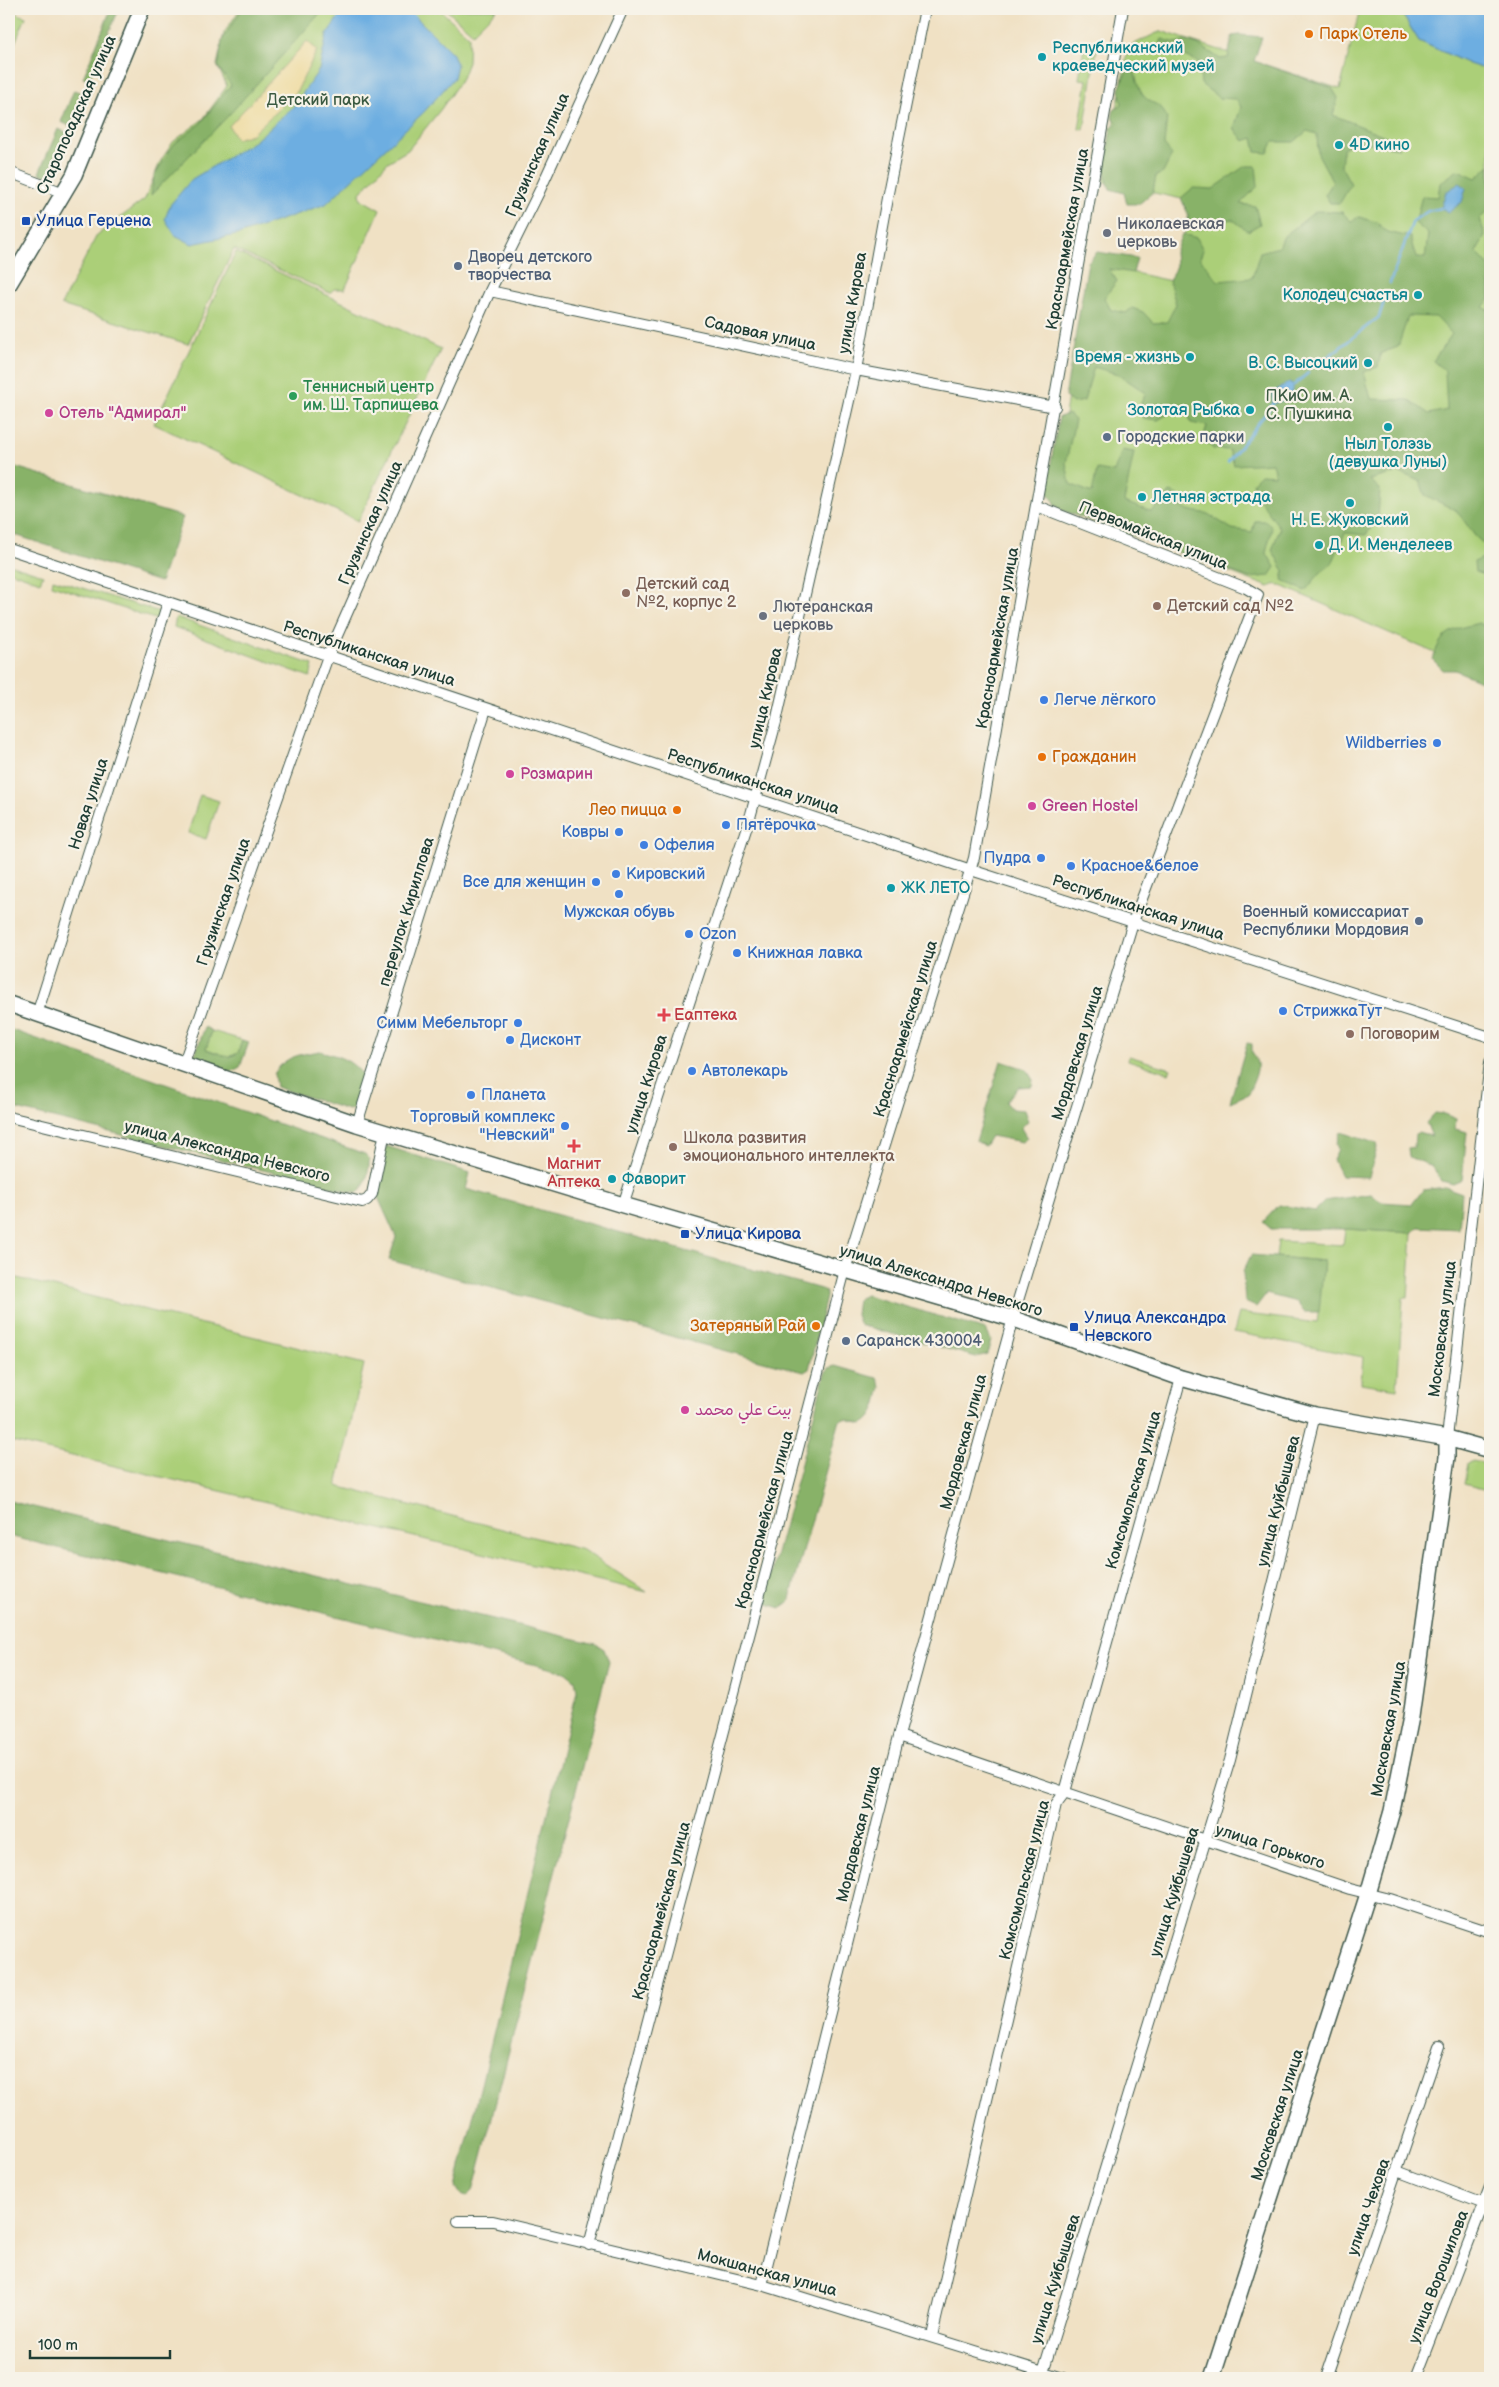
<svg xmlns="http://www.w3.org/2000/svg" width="1499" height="2387" font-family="'Balsamiq Sans','Playpen Sans Arabic',sans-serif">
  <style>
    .green { fill: #abcf78; stroke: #658656 }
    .forest { fill: #88b268; stroke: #54784e; fill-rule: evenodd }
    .sand { fill: #eeda9e; stroke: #868c69 }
    .water { fill: #6daee1; stroke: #46768a }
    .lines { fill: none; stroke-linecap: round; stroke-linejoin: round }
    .stream { stroke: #6daee1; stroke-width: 2.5 }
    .street-casing { stroke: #3e564a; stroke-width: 12 }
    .secondary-casing { stroke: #3e564a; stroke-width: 18 }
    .street { stroke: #fff; stroke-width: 10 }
    .secondary { stroke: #fff; stroke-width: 15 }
    .food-dot { fill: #e8710a; stroke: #f7f3e8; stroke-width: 2 }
    .culture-dot { fill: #0f9aa8; stroke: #f7f3e8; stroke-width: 2 }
    .transit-dot { fill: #1a4fb4; stroke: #f7f3e8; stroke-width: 2 }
    .worship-dot { fill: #6b7280; stroke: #f7f3e8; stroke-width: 2 }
    .service-dot { fill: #5c6f8a; stroke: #f7f3e8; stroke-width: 2 }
    .leisure-dot { fill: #2e9e5b; stroke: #f7f3e8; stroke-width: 2 }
    .hotel-dot { fill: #d1479c; stroke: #f7f3e8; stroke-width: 2 }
    .education-dot { fill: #8d6e63; stroke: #f7f3e8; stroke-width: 2 }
    .shop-dot { fill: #3f7fe0; stroke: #f7f3e8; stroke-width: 2 }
    .health-dot { fill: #e0444e; stroke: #f7f3e8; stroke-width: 2 }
    .labels { text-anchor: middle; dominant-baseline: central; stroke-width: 4.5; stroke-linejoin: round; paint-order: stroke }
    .food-label { font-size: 16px; fill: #c56008; stroke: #f7f3e8; text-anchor: start }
    .culture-label { font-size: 16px; fill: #0d838f; stroke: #f7f3e8; text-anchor: start }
    .park-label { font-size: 16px; fill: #3b5a42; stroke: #f7f3e8 }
    .street-label { font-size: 16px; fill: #1f3d34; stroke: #f7f3e8 }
    .transit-label { font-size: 16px; fill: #164399; stroke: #f7f3e8; text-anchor: start }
    .worship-label { font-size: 16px; fill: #5b616d; stroke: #f7f3e8; text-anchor: start }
    .service-label { font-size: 16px; fill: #4e5e75; stroke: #f7f3e8; text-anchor: start }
    .leisure-label { font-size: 16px; fill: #27864d; stroke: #f7f3e8; text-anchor: start }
    .hotel-label { font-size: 16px; fill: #b23c85; stroke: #f7f3e8; text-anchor: start }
    .education-label { font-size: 16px; fill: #785e54; stroke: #f7f3e8; text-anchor: start }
    .shop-label { font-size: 16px; fill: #366cbe; stroke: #f7f3e8; text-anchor: start }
    .health-label { font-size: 16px; fill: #be3a42; stroke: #f7f3e8; text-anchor: start }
  </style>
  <rect width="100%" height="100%" fill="#f7f3e8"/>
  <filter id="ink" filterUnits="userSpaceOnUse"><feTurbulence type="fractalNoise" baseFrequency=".02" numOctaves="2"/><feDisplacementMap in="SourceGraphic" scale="10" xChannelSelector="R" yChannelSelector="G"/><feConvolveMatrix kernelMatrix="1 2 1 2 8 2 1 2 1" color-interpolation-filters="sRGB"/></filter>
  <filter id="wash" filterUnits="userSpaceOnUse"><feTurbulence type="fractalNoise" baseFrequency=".0096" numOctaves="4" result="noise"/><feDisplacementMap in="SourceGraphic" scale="20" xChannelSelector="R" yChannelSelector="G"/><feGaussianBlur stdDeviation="1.12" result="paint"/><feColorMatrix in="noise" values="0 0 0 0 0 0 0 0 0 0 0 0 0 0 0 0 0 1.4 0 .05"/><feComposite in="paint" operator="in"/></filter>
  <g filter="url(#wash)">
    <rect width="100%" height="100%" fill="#f0e1c4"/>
    <path class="green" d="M240 9H439L469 36 468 62 462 78 441 109 408 150 388 162 360 193 361 199 380 210 345 289H334L330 293 234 249 188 344 61 305 97 235 145 199 160 162 173 142 203 119 227 86 217 65 224 33Z
      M445 9H497L473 33Z
      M1360 9H1399L1419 41 1469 64 1490 71V677L1277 584 1269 587 1055 506 1053 487 1090 263 1175 282 1191 201 1104 182 1128 47 1161 31 1340 89Z
      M15 13 26 17 9 57V27Z
      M1084 46 1097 48 1084 130 1079 129 1087 80 1079 79Z
      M236 252 441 349 358 521 154 424Z
      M9 564 43 575 40 582 9 571Z
      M53 579 160 612 158 620 52 585Z
      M176 617 313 665 310 677 174 627Z
      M200 795 219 801 206 839 188 833Z
      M212 1031 242 1040 238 1054 229 1057 206 1049Z
      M1129 1056 1171 1069 1169 1073 1128 1060Z
      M1345 1229 1412 1233 1408 1298H1403L1397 1389 1361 1383 1363 1357 1234 1332 1239 1313 1317 1323 1324 1261 1276 1257 1278 1241 1343 1245Z
      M9 1276 364 1364 337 1486 583 1550 647 1592 9 1441Z
      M1473 1461 1490 1466V1491L1464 1484 1468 1464Z"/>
    <path class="forest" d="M111 9H119L89 80 83 78Z
      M242 9H324L227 117 151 195 154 176 174 144 200 124 231 85 218 67 222 40Z
      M1240 35 1262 37 1254 61 1332 88 1338 98 1333 115 1400 142 1399 148 1357 141 1343 148 1341 166 1351 184 1340 203H1330L1325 195 1333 182 1318 154 1317 134 1307 131 1294 142H1273L1268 153 1256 152 1253 138 1244 141 1234 128 1241 107 1236 99 1219 98 1201 84 1199 63 1176 51 1163 54 1158 48 1162 39 1176 43 1183 40 1198 44 1220 59 1228 58 1232 36Z
      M1128 68 1134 69C1139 89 1139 98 1160 106L1167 117 1164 145 1172 155 1163 173 1156 176 1153 192 1139 204H1127L1124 193 1110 189 1104 170 1111 128 1118 123 1112 117 1114 110 1122 104 1119 89Z
      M74 90 84 94 70 126 61 122Z
      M58 129 68 133 49 177 39 173Z
      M1490 165V210L1480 218 1485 236 1476 252 1490 267V299L1483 307 1490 311V577L1475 572 1474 562 1490 555 1488 548 1475 536 1457 511 1425 495 1420 481 1398 472 1370 480 1380 489 1378 517 1366 535 1345 533 1332 564 1321 572 1305 591 1282 580 1284 571 1272 550 1280 528 1255 494 1253 482 1261 474 1275 475 1272 463 1234 465 1229 450 1213 449 1203 439 1207 426 1191 423 1185 404 1158 420 1143 418 1140 405 1146 393 1118 374 1094 367 1084 401 1073 403 1065 397 1088 262 1097 252 1137 258 1133 273 1109 269 1117 281 1104 298 1111 310 1126 313 1132 308 1143 312 1153 323 1167 322 1176 304 1169 281 1176 266 1175 252 1182 234 1197 238 1203 250 1200 258 1218 281 1252 278 1260 252 1279 247 1284 236 1316 211 1342 212 1351 221 1359 217 1376 222 1387 232 1410 237 1416 258H1425L1428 234 1415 223 1422 196 1438 197 1440 183 1458 170 1476 178ZM1408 316 1436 317 1452 334 1433 361 1445 371 1447 410 1429 414 1409 400 1371 399 1364 372 1378 367 1381 353 1398 347Z
      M1245 166H1256L1258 186 1240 204 1255 206 1260 224 1248 231 1232 219 1217 222 1200 229 1188 225V214L1181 198 1193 188 1213 189Z
      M1069 414 1075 420 1066 463 1070 484 1092 493 1097 469 1114 472 1122 450 1134 452 1124 502 1152 512 1170 492 1178 495 1183 509 1208 514 1232 529 1252 532 1255 521H1266L1272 528 1266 552 1275 567 1269 576 1250 578 1061 510 1046 491 1059 417Z
      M9 465 183 517 160 582 9 533Z
      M1479 623 1490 629V685L1455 670H1443L1433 660C1441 631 1451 630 1479 623Z
      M205 1027 212 1031 206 1049 229 1057 238 1053 242 1040 249 1042 240 1067 231 1072 193 1060Z
      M9 1029 365 1154 369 1158C370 1168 366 1186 359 1192H351L9 1107Z
      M1247 1043 1252 1044V1053C1263 1066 1254 1079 1248 1094L1230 1102Z
      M320 1051C338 1056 353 1060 363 1076L354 1109 348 1110 276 1087 274 1074C286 1055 299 1055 320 1051Z
      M1001 1061 1026 1069 1033 1080 1032 1086 1018 1087 1006 1102 1012 1109 1024 1110 1028 1121 1021 1128 1027 1138 1022 1142 991 1136 985 1146 976 1141Z
      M1435 1113 1444 1114 1456 1119 1455 1129 1467 1132 1462 1180 1453 1184 1442 1181 1432 1166 1409 1157 1408 1148 1414 1147 1415 1135 1418 1132 1432 1136 1426 1123Z
      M1340 1132 1378 1144 1369 1177 1341 1176 1333 1160 1338 1149 1336 1144Z
      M386 1146 470 1173 466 1189 821 1289 826 1292V1297L809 1369 804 1372 389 1260 396 1237 376 1193Z
      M1445 1187 1462 1193 1459 1229 1418 1227 1412 1233 1345 1229H1271L1263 1222 1279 1205 1315 1211 1325 1201 1371 1194 1381 1202 1412 1204 1423 1190Z
      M1251 1255 1324 1261 1319 1312H1304L1297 1302 1266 1294 1256 1307 1245 1302 1243 1272Z
      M866 1295 986 1330 991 1340 988 1354 976 1357 860 1325 856 1315 858 1299Z
      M835 1366 877 1378 881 1387C877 1401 876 1418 862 1424L846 1419 840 1420 789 1602 781 1608 768 1604 765 1599 825 1373 829 1368Z
      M9 1501 596 1644 604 1649 609 1662 473 2191 467 2197 461 2195 456 2187 577 1691 575 1680 565 1672 9 1536Z"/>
    <path class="sand" d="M307 41 317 50 296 93 252 134 236 139 229 126Z"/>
    <path class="water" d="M344 9H408L453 54 457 65 454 78 424 112 326 204 241 234 192 244 175 235 165 219 170 205 192 179 255 141 293 107 319 70 327 34Z
      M1399 9H1490V71L1469 64 1419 41Z
      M1460 183 1466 188 1462 202 1449 212 1441 208 1446 192Z
      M1289 382 1294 385 1289 398 1273 404 1272 393Z"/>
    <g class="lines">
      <path class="stream" d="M1390 283 1413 221 1428 211 1441 208
        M1315 367 1379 317 1386 295
        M1294 385 1308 373
        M1228 462 1273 404"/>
    </g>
  </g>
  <g filter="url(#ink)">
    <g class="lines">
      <g class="street-casing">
        <path id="street" d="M9 172 64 193
          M490 291 856 370 1055 407
          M9 549 971 870 1490 1037
          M37 1014 168 602
          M183 1065 328 656 490 291 539 192 623 9
          M9 1117 362 1202 367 1200 372 1194 385 1132
          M357 1124 486 709
          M623 1205 751 814 776 722 856 370 887 198 925 9
          M1447 1438 1490 1062
          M899 1736 1350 1889 1390 1899 1490 1932
          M1397 2171 1484 2204
          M458 2221H493L762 2285 1063 2378
          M589 2245 845 1270 974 858 1123 9
          M762 2285 899 1736 1016 1307 1133 922 1258 595 1246 588 1037 506
          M932 2336 1056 1804 1065 1792 1181 1378
          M1043 2372 1230 1760 1315 1415
          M1326 2378 1439 2046
          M1416 2378 1490 2187"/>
      </g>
      <g class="secondary-casing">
        <path id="secondary" d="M9 284 74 175 142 9
          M9 1004 357 1124 623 1205 1014 1319 1181 1378 1315 1415 1447 1438 1490 1450
          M1212 2378 1368 1894 1392 1811 1411 1717 1447 1457V1438"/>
      </g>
      <use href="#street" class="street"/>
      <use href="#secondary" class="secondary"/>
    </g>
  </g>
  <g class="food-dot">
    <circle cx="1309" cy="34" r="5"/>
    <circle cx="1042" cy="757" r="5"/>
    <circle cx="677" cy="810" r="5"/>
    <circle cx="816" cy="1326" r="5"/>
  </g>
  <g class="culture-dot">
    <circle cx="1042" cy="57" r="5"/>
    <circle cx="1339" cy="145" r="5"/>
    <circle cx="1418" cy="295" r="5"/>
    <circle cx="1190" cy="357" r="5"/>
    <circle cx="1368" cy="363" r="5"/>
    <circle cx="1250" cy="410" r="5"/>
    <circle cx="1388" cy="427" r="5"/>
    <circle cx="1142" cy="497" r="5"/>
    <circle cx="1350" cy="503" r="5"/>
    <circle cx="1319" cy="545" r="5"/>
    <circle cx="891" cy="888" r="5"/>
    <circle cx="612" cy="1179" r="5"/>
  </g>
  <g class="transit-dot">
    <rect x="21" y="216" width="10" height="10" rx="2.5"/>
    <rect x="680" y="1229" width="10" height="10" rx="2.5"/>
    <rect x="1069" y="1322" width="10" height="10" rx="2.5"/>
  </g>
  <g class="worship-dot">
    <circle cx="1107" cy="233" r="5"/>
    <circle cx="763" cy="616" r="5"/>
  </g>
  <g class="service-dot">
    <circle cx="458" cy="266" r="5"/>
    <circle cx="1107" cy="437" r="5"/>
    <circle cx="1419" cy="921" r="5"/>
    <circle cx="846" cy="1341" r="5"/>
  </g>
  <circle class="leisure-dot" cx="293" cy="396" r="5"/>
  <g class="hotel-dot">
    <circle cx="49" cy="413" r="5"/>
    <circle cx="510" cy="774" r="5"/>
    <circle cx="1032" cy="806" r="5"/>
    <circle cx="685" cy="1410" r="5"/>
  </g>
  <g class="education-dot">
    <circle cx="626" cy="593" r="5"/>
    <circle cx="1157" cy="606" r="5"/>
    <circle cx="1350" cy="1034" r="5"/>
    <circle cx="673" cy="1147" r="5"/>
  </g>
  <g class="shop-dot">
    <circle cx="1044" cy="700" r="5"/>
    <circle cx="1437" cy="743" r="5"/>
    <circle cx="726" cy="825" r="5"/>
    <circle cx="619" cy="832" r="5"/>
    <circle cx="644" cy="845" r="5"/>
    <circle cx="1041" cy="858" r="5"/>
    <circle cx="1071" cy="866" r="5"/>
    <circle cx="616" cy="874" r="5"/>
    <circle cx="596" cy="882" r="5"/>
    <circle cx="619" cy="894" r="5"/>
    <circle cx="689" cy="934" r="5"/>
    <circle cx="737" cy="953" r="5"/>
    <circle cx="1283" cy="1011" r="5"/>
    <circle cx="518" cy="1023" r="5"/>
    <circle cx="510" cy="1040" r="5"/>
    <circle cx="692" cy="1071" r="5"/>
    <circle cx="471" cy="1095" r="5"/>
    <circle cx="565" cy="1126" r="5"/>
  </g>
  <g class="health-dot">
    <path d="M661.5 1007.5h5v5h5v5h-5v5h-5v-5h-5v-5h5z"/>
    <path d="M571.5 1138.5h5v5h5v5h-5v5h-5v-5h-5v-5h5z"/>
  </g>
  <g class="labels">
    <g class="food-label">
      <text x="1319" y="34">Парк Отель</text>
      <text x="1052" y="757">Гражданин</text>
      <text x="667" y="810" text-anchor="end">Лео пицца</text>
      <text x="806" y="1326" text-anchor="end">Затеряный Рай</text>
    </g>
    <g class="culture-label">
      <text x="1052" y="48">Республиканский<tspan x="1052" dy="18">краеведческий музей</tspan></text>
      <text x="1349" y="145">4D кино</text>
      <text x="1408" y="295" text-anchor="end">Колодец счастья</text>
      <text x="1180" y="357" text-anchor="end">Время - жизнь</text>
      <text x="1358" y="363" text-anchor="end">В. С. Высоцкий</text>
      <text x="1240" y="410" text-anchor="end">Золотая Рыбка</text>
      <text x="1388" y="444" text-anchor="middle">Ныл Толэзь<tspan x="1388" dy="18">(девушка Луны)</tspan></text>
      <text x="1152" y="497">Летняя эстрада</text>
      <text x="1350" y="520" text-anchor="middle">Н. Е. Жуковский</text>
      <text x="1329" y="545">Д. И. Менделеев</text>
      <text x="901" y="888">ЖК ЛЕТО</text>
      <text x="622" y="1179">Фаворит</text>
    </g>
    <g class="park-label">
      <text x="318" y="100">Детский парк</text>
      <text x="1309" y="396">ПКиО им. А.<tspan x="1309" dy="18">С. Пушкина</tspan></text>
    </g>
    <g class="street-label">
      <text transform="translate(77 115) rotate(-66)">Старопосадская улица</text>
      <text transform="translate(538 155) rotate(-66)">Грузинская улица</text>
      <text transform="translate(1068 239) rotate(-80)">Красноармейская улица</text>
      <text transform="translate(853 303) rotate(-80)">улица Кирова</text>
      <text transform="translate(760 334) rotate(12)">Садовая улица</text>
      <text transform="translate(371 523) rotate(-66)">Грузинская улица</text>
      <text transform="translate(1153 536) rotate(22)">Первомайская улица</text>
      <text transform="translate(998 638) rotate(-80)">Красноармейская улица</text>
      <text transform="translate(369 654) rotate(18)">Республиканская улица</text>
      <text transform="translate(766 698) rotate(-77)">улица Кирова</text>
      <text transform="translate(753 782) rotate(18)">Республиканская улица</text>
      <text transform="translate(89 804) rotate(-72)">Новая улица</text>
      <text transform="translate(224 902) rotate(-71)">Грузинская улица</text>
      <text transform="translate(1138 908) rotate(18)">Республиканская улица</text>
      <text transform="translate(407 912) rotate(-73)">переулок Кириллова</text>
      <text transform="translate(906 1029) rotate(-73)">Красноармейская улица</text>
      <text transform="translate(1078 1053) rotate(-73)">Мордовская улица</text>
      <text transform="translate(647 1084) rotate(-72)">улица Кирова</text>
      <text transform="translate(227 1152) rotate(14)">улица Александра Невского</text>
      <text transform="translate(941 1281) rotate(17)">улица Александра Невского</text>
      <text transform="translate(1443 1329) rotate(-83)">Московская улица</text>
      <text transform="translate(964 1442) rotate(-75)">Мордовская улица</text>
      <text transform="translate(1134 1490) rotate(-74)">Комсомольская улица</text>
      <text transform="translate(1279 1501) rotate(-76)">улица Куйбышева</text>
      <text transform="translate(765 1520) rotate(-75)">Красноармейская улица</text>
      <text transform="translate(1389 1729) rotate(-80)">Московская улица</text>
      <text transform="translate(859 1834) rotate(-76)">Мордовская улица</text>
      <text transform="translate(1270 1847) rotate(18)">улица Горького</text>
      <text transform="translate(1025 1880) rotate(-76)">Комсомольская улица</text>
      <text transform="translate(1175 1892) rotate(-73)">улица Куйбышева</text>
      <text transform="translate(662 1911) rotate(-75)">Красноармейская улица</text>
      <text transform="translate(1278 2115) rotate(-72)">Московская улица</text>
      <text transform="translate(1369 2207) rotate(-71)">улица Чехова</text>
      <text transform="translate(767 2273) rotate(15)">Мокшанская улица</text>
      <text transform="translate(1439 2277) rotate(-69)">улица Ворошилова</text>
      <text transform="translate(1056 2279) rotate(-73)">улица Куйбышева</text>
    </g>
    <g class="transit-label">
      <text x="36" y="221">Улица Герцена</text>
      <text x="695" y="1234">Улица Кирова</text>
      <text x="1084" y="1318">Улица Александра<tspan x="1084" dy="18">Невского</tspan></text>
    </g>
    <g class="worship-label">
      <text x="1117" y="224">Николаевская<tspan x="1117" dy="18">церковь</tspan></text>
      <text x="773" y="607">Лютеранская<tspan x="773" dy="18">церковь</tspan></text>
    </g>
    <g class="service-label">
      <text x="468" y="257">Дворец детского<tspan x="468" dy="18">творчества</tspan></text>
      <text x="1117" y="437">Городские парки</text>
      <text x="1409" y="912" text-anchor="end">Военный комиссариат<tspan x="1409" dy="18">Республики Мордовия</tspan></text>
      <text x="856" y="1341">Саранск 430004</text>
    </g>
    <g class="leisure-label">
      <text x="303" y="387">Теннисный центр<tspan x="303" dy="18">им. Ш. Тарпищева</tspan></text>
    </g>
    <g class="hotel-label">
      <text x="59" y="413">Отель "Адмирал"</text>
      <text x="520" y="774">Розмарин</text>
      <text x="1042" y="806">Green Hostel</text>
      <text x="695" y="1410">بيت علي محمد</text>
    </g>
    <g class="education-label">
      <text x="636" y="584">Детский сад<tspan x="636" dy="18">№2, корпус 2</tspan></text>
      <text x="1167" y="606">Детский сад №2</text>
      <text x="1360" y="1034">Поговорим</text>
      <text x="683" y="1138">Школа развития<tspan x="683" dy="18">эмоционального интеллекта</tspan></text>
    </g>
    <g class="shop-label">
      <text x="1054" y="700">Легче лёгкого</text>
      <text x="1427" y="743" text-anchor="end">Wildberries</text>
      <text x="736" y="825">Пятёрочка</text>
      <text x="609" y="832" text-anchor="end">Ковры</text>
      <text x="654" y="845">Офелия</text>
      <text x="1031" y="858" text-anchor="end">Пудра</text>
      <text x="1081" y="866">Красное&amp;белое</text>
      <text x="626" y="874">Кировский</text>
      <text x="586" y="882" text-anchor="end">Все для женщин</text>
      <text x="619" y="912" text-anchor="middle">Мужская обувь</text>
      <text x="699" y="934">Ozon</text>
      <text x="747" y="953">Книжная лавка</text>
      <text x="1293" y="1011">СтрижкаТут</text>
      <text x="508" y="1023" text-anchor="end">Симм Мебельторг</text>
      <text x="520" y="1040">Дисконт</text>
      <text x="702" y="1071">Автолекарь</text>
      <text x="481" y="1095">Планета</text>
      <text x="555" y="1117" text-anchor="end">Торговый комплекс<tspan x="555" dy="18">"Невский"</tspan></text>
    </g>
    <g class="health-label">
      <text x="674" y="1015">Еаптека</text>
      <text x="574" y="1164" text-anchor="middle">Магнит<tspan x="574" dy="18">Аптека</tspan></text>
    </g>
  </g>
  <rect width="1499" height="2387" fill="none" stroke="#f7f3e8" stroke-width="30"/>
  <path d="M30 2350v8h140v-8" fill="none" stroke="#1f3d34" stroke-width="2.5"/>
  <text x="38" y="2350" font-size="15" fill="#1f3d34" stroke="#f7f3e8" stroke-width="4" paint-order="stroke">100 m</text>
</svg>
